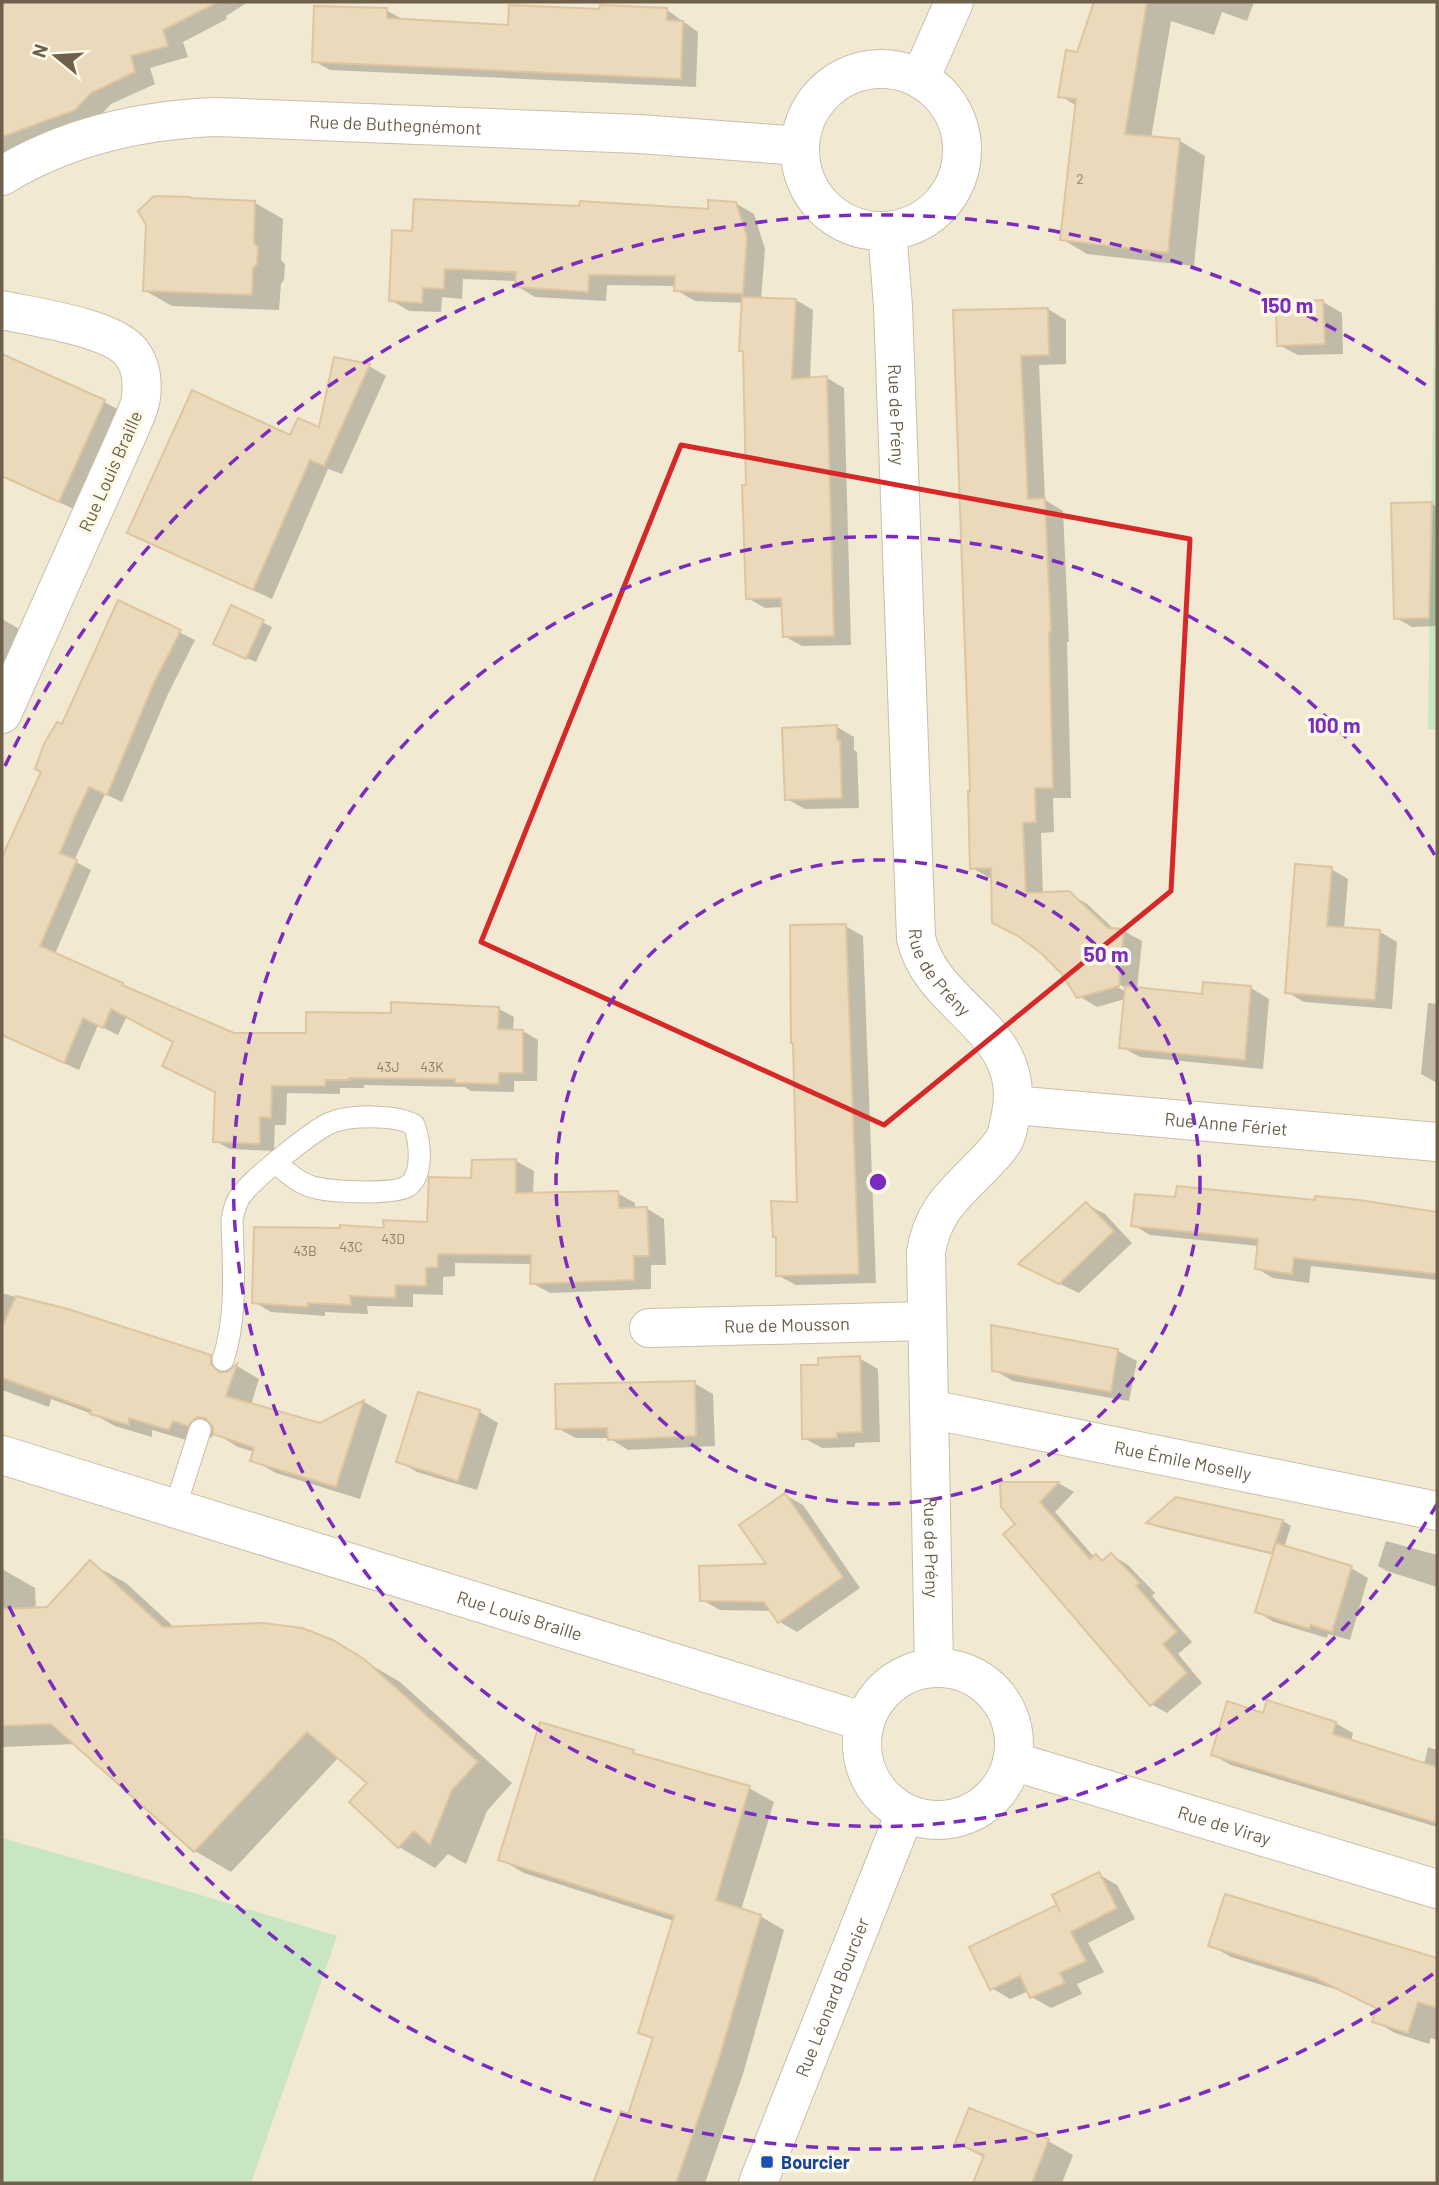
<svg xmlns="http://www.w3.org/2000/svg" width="1439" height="2185" font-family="Barlow,sans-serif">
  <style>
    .residential { fill: #f1e9d2 }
    .green { fill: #c9e6c3 }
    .shadow { fill: #0003; fill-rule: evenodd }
    .building { fill: #ead9bb; stroke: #dec59f; stroke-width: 2 }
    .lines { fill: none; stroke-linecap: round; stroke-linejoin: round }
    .service-casing { stroke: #c9bfab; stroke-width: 23 }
    .minor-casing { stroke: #c9bfab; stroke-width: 40 }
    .service { stroke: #fff; stroke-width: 21 }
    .minor { stroke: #fff; stroke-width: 38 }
    .marked { fill: none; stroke: #d62828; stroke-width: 5; stroke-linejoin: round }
    .ring { fill: none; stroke: #7b2cbf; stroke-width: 3.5; stroke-dasharray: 12 9 }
    .transit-dot { fill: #1a4fb4; stroke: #fdfae9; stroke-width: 2.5 }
    .labels { text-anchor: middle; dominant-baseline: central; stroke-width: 7; stroke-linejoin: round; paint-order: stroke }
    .number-label { font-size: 14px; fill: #8e7e68 }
    .street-label { font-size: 18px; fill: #6f604c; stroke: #fdfae9 }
    .transit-label { font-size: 18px; font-weight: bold; fill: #164399; stroke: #fdfae9; text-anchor: start }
    .centre { fill: #7b2cbf; stroke: #fdfae9; stroke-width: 3.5 }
    .ring-label { font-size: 21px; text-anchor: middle; font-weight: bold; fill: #7b2cbf; stroke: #fdfae9; stroke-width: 7; stroke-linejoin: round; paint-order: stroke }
  </style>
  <rect width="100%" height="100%" fill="#faf6e3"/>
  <path class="residential" d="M2 2H1437V2183H2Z"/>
  <path class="green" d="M1437 130V729H1428Z
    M2 1838 164 1884 337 1936 251 2183H2Z"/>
  <path class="shadow" d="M7 2H248L226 16 227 19 183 42 188 57 150 68 155 84 111 104 95 121 2 166V8Z
    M1096 2H1254L1247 21 1222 12 1214 35 1171 21 1151 138 1180 141 1205 156 1194 266 1087 254 1062 239 1077 106 1060 96 1078 54Z
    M386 10 402 19 510 26 667 10 698 32 696 87 330 70 314 61Z
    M255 203 283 219 281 260 285 264 284 280 281 284 279 310 172 306 144 290Z
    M735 203 754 214 765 249 761 299 796 300 813 310 810 380 827 378 844 388 851 645 802 646 784 636 783 607 765 608 748 598V486L744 352 741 350 744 303 695 301 676 290V286L607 285 606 301 535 297 517 286V281L463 279 462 299 442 297 441 312 409 311 391 300 414 233 709 210Z
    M1323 302 1342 313 1343 354 1298 355 1279 345Z
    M1048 309 1066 320V364L1039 365 1045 500 1063 511 1069 642H1067L1071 798H1053L1054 832 1041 833 1043 894 1069 893 1087 904 1115 930 1124 931 1142 941 1137 989 1203 995 1251 988 1269 999 1263 1069 1140 1057 1121 1047 1125 999 1097 1007 1079 996 993 878H990L972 868V792L955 312ZM1112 980 1126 988V992L1110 983Z
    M2 356 104 402 121 411 76 510 2 477Z
    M369 366 386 376 342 474 328 469 272 599 147 542 129 532 291 437 321 430Z
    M1431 503 1437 507V626L1412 627 1396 618Z
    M118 602 195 640 168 694 122 802 105 794 89 828 74 861 91 870 55 954 136 992 234 1034 307 1035 393 1015 499 1009 514 1017 513 1031H523L538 1040 537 1081H514V1092L471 1091 465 1087 364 1085V1088H340V1094L287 1093 286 1125H275L274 1151 230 1149 215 1141 216 1092 175 1041 127 1016 118 1035 98 1025 79 1070 2 1035V864Z
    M232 607 272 627 256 662 224 648Z
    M2 619 19 629 2 666Z
    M837 727 854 737V750L857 752 859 808 805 809 787 799Z
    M1331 869 1348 879 1344 929 1380 932 1397 942 1392 1009 1304 1002 1287 992Z
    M845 926 863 936 876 1283 796 1285 777 1275 778 1238 774 1236 799 1204Z
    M1428 1003 1437 1004V1083L1421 1074Z
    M473 1161H516L534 1171 533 1194 617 1193 635 1203V1209L646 1208 664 1219 666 1265H651V1289L550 1293 532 1283V1264L455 1263V1276L443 1277V1295L413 1294V1307L367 1306 368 1314 325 1312V1316L271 1312 254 1302 385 1229 428 1224 473 1179Z
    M1086 1204 1105 1214 1132 1243 1079 1293 1039 1274Z
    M1415 1211 1437 1214V1280L1311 1266 1309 1283 1273 1278 1256 1268 1259 1246 1150 1235 1133 1225Z
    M2 1293 210 1357 232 1370 237 1366 259 1379 251 1405 320 1425 364 1402 387 1415 360 1499 276 1473 252 1460 255 1452 238 1447 215 1433 211 1438 196 1433 193 1442 152 1430V1437L115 1426 95 1415 51 1399 49 1407 2 1390Z
    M992 1327 1118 1351 1137 1361 1129 1401 1013 1381 994 1370Z
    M859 1358 878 1369 880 1442 855 1443V1447L822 1448 804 1438 819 1367Z
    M694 1383 713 1394 715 1446 628 1450 609 1438H576L557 1428Z
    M419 1394 480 1412 498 1423 477 1490 417 1472 398 1461Z
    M1058 1483 1074 1492 1055 1512 1094 1557 1096 1556 1105 1561 1112 1555 1128 1565 1155 1593 1152 1596 1192 1642 1178 1654 1202 1683 1167 1713 1151 1704 1018 1524 1002 1484Z
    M785 1495 803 1505 860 1588 797 1632 780 1622 772 1611 720 1610 702 1600 769 1566Z
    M1176 1499 1283 1521 1291 1526 1284 1548 1351 1568 1368 1578 1350 1640 1328 1634 1327 1638 1274 1622 1257 1612 1274 1555 1157 1527 1149 1523Z
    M1386 1541 1437 1555V1587L1387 1571 1378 1566Z
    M90 1563 126 1583 175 1628 332 1642 400 1682 512 1783 487 1811 466 1864 448 1854 435 1868 399 1847 352 1802 369 1783 339 1757 231 1872 195 1851 76 1744 2 1747V1569L35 1588 36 1610 48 1609Z
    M1265 1715 1335 1723 1353 1733 1351 1741 1424 1764 1428 1747 1437 1750V1827L1231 1765 1213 1755Z
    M633 1752 643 1758 749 1788 774 1802 741 1910 760 1916 784 1930 743 2074 705 2183H595L622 2113 629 2116 654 2040 640 2032 674 1921 524 1873 500 1859Z
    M1098 1874 1117 1885 1135 1919 1088 1943 1104 1972 1077 1984 1082 1994 1051 2008 1032 1997 1029 1991 1010 1999 992 1988 1057 1907Z
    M1226 1896 1437 1960V2040L1431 2038 1429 2044 1395 2033 1374 2021 1378 2009 1338 1990 1231 1957 1210 1945Z
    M1048 2141 1073 2155 1062 2183H975L985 2158 957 2143Z"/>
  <path class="building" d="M2 2H218L163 30 168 46 131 56 135 72 91 93 75 110 2 137Z
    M1094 2H1147L1125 134 1180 139 1168 253 1060 240 1076 99 1058 97 1066 50 1077 52Z
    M509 5 599 9 600 5 667 8V20L683 21 681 79 312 62 314 6 387 8V18L508 25Z
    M154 196 190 197 191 198 255 201 254 243 258 247 257 264 253 268 252 295 143 291 146 225 138 211Z
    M414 199 579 206 580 201 708 209V200L736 202 747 237 743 294 674 291 675 276 589 275 588 292 515 287 516 272 445 269 444 289 423 288 422 303 389 301 392 230 412 231Z
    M742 297 796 299 792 379 827 376 834 636 783 637 781 598 746 599 742 485H746L743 351H739Z
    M1323 300 1325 344 1277 346 1276 302Z
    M1048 308 1049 355 1021 356 1028 499 1045 498 1051 632H1049L1053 788H1035L1036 822 1023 823 1026 893 1069 891 1108 928 1124 929 1119 986 1077 998 1061 973 1041 953 1018 936 992 923 991 868 970 869 968 791H970L953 310Z
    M2 354 105 400 59 502 2 476Z
    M334 357 370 364 324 466 310 460 253 590 127 533 192 390 290 435 298 418 319 427Z
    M1432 502 1429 618 1394 619 1391 503Z
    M118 600 181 630 153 685 107 795 89 787 74 819 60 853 77 860 40 946 123 983 122 985 234 1033H306V1012L391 1013V1002L499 1007 498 1029 523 1030V1073H499V1084L455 1083V1079L349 1078V1080H326L325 1086H272L271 1118 260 1117V1144L213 1142 215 1092 162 1066 173 1042 111 1009 103 1028 83 1018 64 1063 2 1035V857L41 772 35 769 44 744 57 722 62 724Z
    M231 605 264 620 246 659 213 644Z
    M837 725V740H840L842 798 785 800 782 728Z
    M1295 864 1332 867 1327 926 1380 930 1375 1000 1285 993Z
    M846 924 859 1274 776 1276V1237H773L771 1201 797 1202 793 1043H791L790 925Z
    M1203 982 1251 986 1245 1060 1119 1048 1125 986 1202 994Z
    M516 1159V1193L618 1191 619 1208 647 1207 649 1256H634V1280L530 1284 531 1255 438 1254V1267L426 1268V1286L396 1285 395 1298 350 1296 351 1305 308 1303V1307L252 1303 254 1227 340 1228V1225L384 1228 383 1220 427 1222 429 1177 471 1178 472 1160Z
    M1177 1186 1315 1200V1196L1359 1200 1437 1212V1274L1294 1258 1292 1274 1255 1269 1258 1239 1131 1226 1135 1194 1175 1197Z
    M1086 1202 1114 1231 1059 1284 1018 1264Z
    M16 1296 68 1309 211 1355V1364L219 1372H227L237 1364 226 1396 320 1423 364 1400 336 1487 250 1461 254 1448 213 1434V1427L205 1418 197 1417 188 1426 173 1421 169 1430 129 1418V1425L90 1414 91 1410 2 1378V1327Z
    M991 1325 1118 1349 1111 1392 992 1371Z
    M860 1356 862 1432 837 1433V1438L802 1439 801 1365H818V1358Z
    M695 1381 696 1436 608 1440 607 1428 556 1429 555 1384Z
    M418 1392 480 1410 458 1481 396 1462Z
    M1000 1482H1059L1040 1502 1090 1559 1096 1554 1102 1561 1111 1553 1140 1583 1136 1586 1177 1632 1163 1644 1187 1673 1150 1706 1003 1534 1015 1524 1001 1507Z
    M785 1493 843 1577 778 1623 764 1602 700 1601 699 1566 766 1564 739 1525Z
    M1176 1497 1283 1520 1272 1553 1146 1523Z
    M1276 1543 1352 1566 1332 1632 1311 1625 1309 1629 1255 1612Z
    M90 1560 163 1627 263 1623 302 1628 333 1640 364 1659 478 1762 452 1790 430 1845 414 1831 398 1848 349 1802 367 1783 307 1732 194 1852 51 1724 2 1726V1609L47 1607Z
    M1267 1700 1336 1722 1333 1734 1437 1767V1823L1211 1755 1227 1701 1263 1713Z
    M540 1722 634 1750 633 1753 750 1786 716 1900 761 1915 719 2059 676 2183H593L621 2111 628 2114 653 2038 638 2033 674 1916 498 1860Z
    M1099 1872 1117 1908 1071 1932 1086 1961 1060 1973 1065 1983 1030 1998 1020 1976 990 1990 969 1947 1057 1905 1060 1912 1052 1895Z
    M1225 1894 1437 1958V2008L1418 2002 1408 2033 1372 2022 1376 2008 1315 1978 1208 1946Z
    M969 2108 1049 2139 1032 2183H973L984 2155 955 2143Z"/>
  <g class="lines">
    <g class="service-casing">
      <path id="service" d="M223 1360C238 1314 233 1266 232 1219 234 1210 236 1201 242 1194 253 1179 312 1131 330 1123 349 1115 395 1114 414 1125 420 1141 424 1175 408 1186 394 1195 334 1192 317 1188 300 1185 288 1173 276 1163
        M175 1508 200 1430"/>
    </g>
    <g class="minor-casing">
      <g id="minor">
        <circle cx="881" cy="150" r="81"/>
        <path d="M920 79 954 2"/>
        <path id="s1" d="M2 176C67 136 141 120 216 117L639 134 800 146"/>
        <path id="s2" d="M887 231 893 306 916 938C932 1009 1028 1029 1011 1114 1009 1123 1008 1133 1004 1140 999 1149 990 1158 983 1165 955 1194 933 1210 926 1252L934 1668"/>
        <path d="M2 310C34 317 109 327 130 351 141 364 143 381 141 397 140 409 132 422 128 433L2 714"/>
        <path id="s3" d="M1013 1105 1437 1142"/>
        <path id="s4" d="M649 1328 927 1321"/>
        <path id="s5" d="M929 1409 1437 1511"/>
        <path id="s6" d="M2 1455 865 1722"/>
        <circle cx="938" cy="1744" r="76"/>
        <path id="s7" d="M1012 1761 1437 1889"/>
        <path id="s8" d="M758 2183 905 1813"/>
      </g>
    </g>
    <use href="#service" class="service"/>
    <use href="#minor" class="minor"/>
  </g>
  <path class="marked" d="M681 445 1190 539 1171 891 884 1125 481 942Z"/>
  <g class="ring">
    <circle cx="878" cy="1182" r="322"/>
    <path d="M1437 1504A645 645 0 1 1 1437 859"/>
    <path d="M1433 1974A967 967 0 0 1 5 1598M5 766A967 967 0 0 1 1433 390"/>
  </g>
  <rect class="transit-dot" x="760" y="2155" width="14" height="14" rx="3.5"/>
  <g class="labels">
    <g class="number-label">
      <text x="1080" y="178">2</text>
      <text x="388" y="1066">43J</text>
      <text x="432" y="1066">43K</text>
      <text x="393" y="1238">43D</text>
      <text x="351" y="1246">43C</text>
      <text x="305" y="1250">43B</text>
    </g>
    <g class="street-label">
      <text stroke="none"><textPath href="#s1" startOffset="404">Rue de Buthegnémont</textPath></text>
      <text stroke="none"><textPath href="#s2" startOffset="184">Rue de Prény</textPath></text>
      <text transform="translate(110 471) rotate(-66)">Rue Louis Braille</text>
      <text stroke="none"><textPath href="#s2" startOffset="749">Rue de Prény</textPath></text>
      <text stroke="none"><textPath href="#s3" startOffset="214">Rue Anne Fériet</textPath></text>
      <text stroke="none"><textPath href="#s4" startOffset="138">Rue de Mousson</textPath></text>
      <text stroke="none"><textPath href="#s5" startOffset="259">Rue Émile Moselly</textPath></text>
      <text stroke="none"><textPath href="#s2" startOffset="1377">Rue de Prény</textPath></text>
      <text stroke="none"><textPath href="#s6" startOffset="542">Rue Louis Braille</textPath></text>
      <text stroke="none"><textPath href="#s7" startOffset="222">Rue de Viray</textPath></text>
      <text stroke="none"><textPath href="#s8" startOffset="200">Rue Léonard Bourcier</textPath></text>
    </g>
    <g class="transit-label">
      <text x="781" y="2162">Bourcier</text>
    </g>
  </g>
  <circle cx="878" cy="1182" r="10" class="centre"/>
  <g class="ring-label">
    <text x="1287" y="313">150 m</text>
    <text x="1334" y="733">100 m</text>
    <text x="1106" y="962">50 m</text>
  </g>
  <rect width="1439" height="2185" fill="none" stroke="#6f604c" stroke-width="7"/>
  <g transform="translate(56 56) rotate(288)" stroke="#fdfae9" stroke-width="5" paint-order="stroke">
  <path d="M0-5L12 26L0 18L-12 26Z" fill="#6f604c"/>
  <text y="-10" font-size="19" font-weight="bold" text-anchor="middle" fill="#6f604c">N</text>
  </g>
</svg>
